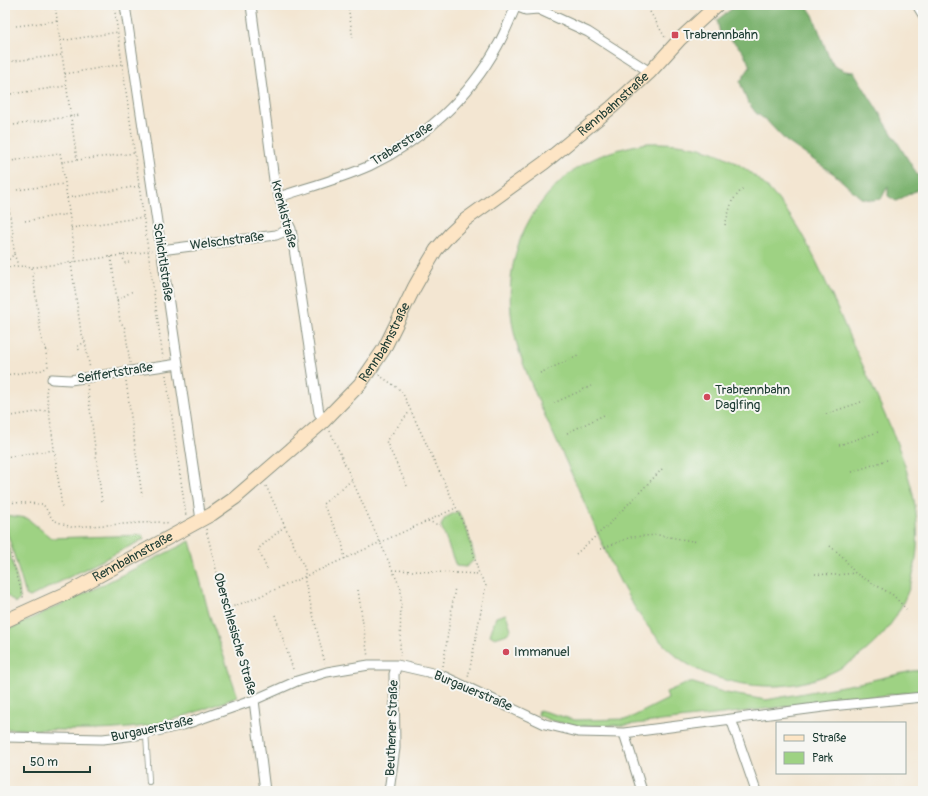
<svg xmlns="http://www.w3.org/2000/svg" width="928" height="796" font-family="Pangolin,sans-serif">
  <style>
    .green { fill: #9ed283; stroke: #5e885c }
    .forest { fill: #7eb471; stroke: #4e7852 }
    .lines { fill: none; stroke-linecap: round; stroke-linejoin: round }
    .lane-casing { stroke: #899283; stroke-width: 6 }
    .street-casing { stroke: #899283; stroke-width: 11 }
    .secondary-casing { stroke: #899283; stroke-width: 15 }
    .path { stroke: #899283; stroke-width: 1.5; stroke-dasharray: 1 3; stroke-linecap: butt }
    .lane { stroke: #fff; stroke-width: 4.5 }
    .street { stroke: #fff; stroke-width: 9 }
    .secondary { stroke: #fde5c5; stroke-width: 13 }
    .poi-dot { fill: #d1495b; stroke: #f6f6f2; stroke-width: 1.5 }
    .labels { text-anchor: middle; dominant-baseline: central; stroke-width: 4; stroke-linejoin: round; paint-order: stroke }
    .poi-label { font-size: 13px; fill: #1f3d34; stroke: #f6f6f2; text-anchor: start }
    .street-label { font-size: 13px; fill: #1f3d34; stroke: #f6f6f2 }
  </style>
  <rect width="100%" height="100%" fill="#f6f6f2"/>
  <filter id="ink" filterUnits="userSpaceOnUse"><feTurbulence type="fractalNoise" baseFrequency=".025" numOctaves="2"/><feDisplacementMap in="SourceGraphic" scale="8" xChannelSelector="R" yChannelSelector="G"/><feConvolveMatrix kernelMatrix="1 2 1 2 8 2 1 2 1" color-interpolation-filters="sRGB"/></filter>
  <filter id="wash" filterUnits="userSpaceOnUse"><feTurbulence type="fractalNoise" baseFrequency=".012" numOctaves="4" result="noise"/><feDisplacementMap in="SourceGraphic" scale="16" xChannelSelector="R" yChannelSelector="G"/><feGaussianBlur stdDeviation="0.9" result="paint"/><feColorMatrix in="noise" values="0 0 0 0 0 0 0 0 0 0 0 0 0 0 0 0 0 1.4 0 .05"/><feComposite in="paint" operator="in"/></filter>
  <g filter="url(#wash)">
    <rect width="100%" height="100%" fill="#f3e6d2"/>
    <path class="green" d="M648 143C686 142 721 149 752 174 801 212 826 284 850 338 862 363 873 388 884 413 909 469 928 522 911 583 905 600 898 615 887 629 865 656 835 676 800 683 765 691 716 683 686 663 631 626 607 552 581 495 568 465 554 436 541 407 533 388 525 370 519 351 503 302 508 244 541 203 570 165 601 151 648 143Z
      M458 511 468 533 475 559 466 567 456 566 441 526 445 518Z
      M5 515 27 518 51 538 143 535 144 539 30 597 26 595 5 525Z
      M6 540 19 586 20 599 16 603 5 594Z
      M190 541 209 614 238 697C208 707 177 721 145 726 99 733 51 729 5 729V631L102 585Z
      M506 614 511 629 507 634 495 638 490 635 496 617Z
      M923 670V691L626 725 578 726 552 721 538 715 539 710 575 720 628 719 668 699 666 692 690 682 726 693 766 700 859 683 912 671Z"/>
    <path class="forest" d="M737 5H806L807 6 813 15 828 55 834 66 845 71 854 72 920 179 919 189 896 201 888 196V186L881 199 872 200 861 198 834 174 786 141 766 120 756 113 747 101 740 82 750 67C744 49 736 43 720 33L717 20Z"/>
  </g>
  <g filter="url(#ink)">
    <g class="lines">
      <g class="lane-casing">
        <path id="lane" d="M146 733 149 782"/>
      </g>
      <g class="street-casing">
        <path id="street" d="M125 5 201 520
          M251 5 274 180 286 219 291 229 319 413 324 421
          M513 5 526 10 538 9 588 32 650 72
          M917 5 923 15
          M279 197C309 187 340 179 369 166 423 140 469 98 498 45 505 33 510 19 516 6
          M161 250 276 235 291 229
          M52 379 70 380 178 364
          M254 700 265 791
          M731 719 756 791
          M624 733 642 791
          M5 737 103 739 144 734 183 725 254 700 297 681 327 672 369 665H397L441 675 545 724 578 732 624 733 831 706 923 697
          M389 791 395 748 394 674 397 665"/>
      </g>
      <g class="secondary-casing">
        <g id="secondary">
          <path id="s1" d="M5 621 67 593 212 514 235 498 324 421 360 384 384 349 414 288 423 272 436 250 450 234 465 220 544 163 612 107 650 72 680 39 717 5"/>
        </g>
      </g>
      <path class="path" d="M55 5 77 160 62 162 76 262
        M114 5 163 358
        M348 5 353 40
        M646 5 666 39
        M56 7 70 5
        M16 26 57 21
        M60 41 118 32
        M5 61 6 62 62 55
        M65 74 122 64
        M11 94 66 86
        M14 125 80 115
        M77 160 135 153
        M5 162 60 153 62 162
        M5 185 13 234 14 254 5 264
        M17 190 64 184
        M67 198 139 186
        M25 221 69 214
        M725 225 732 201 743 188
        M71 228 144 217
        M14 254 18 265
        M122 255 125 263 129 262
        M111 257 120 321 125 328 130 363
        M71 263 81 332 85 342 90 369
        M5 268 18 266 36 267 152 251
        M117 300 133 291
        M45 349 50 353
        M79 350 78 346 85 342
        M5 360 8 359
        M5 369 6 375
        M540 373 578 356
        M5 375 43 370 48 366 45 346 42 343 32 267
        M166 375 186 516
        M379 375 398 388 403 394 468 533 479 574 486 585 468 678
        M126 381 142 496
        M87 385 102 502
        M47 387 46 389 62 507
        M554 403 591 386
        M826 414 864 401
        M5 417 49 410
        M330 431 401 589 400 656
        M567 433 604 415
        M839 445 878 432
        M5 457 54 450
        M852 472 890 459
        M266 486 305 569V582L325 663
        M407 486 386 441 410 411
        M5 502 43 504 53 520 71 527 158 522 169 524
        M428 521 441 526
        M206 529 226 609 253 690
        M5 535 24 600
        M830 546 843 557 855 573 893 595 907 610
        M601 549 631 537 658 535 698 542
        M576 554 608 525 664 467
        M345 559 342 542 323 504 352 480
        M267 569 258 549 285 526
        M392 570 479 574
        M815 574 837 575 855 573
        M358 590 368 657
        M226 609 251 600 306 576 456 508
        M275 615 294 672
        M443 666 455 587"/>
      <use href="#lane" class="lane"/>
      <use href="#street" class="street"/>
      <use href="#secondary" class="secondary"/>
    </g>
  </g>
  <g class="poi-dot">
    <rect x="671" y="31" width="8" height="8" rx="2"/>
    <circle cx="707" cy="397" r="4"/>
    <circle cx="506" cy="652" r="4"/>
  </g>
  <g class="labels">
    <g class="poi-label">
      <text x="683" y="35">Trabrennbahn</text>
      <text x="715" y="390">Trabrennbahn<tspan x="715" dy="15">Daglfing</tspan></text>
      <text x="514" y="652">Immanuel</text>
    </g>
    <g class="street-label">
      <text stroke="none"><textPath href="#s1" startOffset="815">Rennbahnstraße</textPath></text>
      <text transform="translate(402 144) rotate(-32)">Traberstraße</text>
      <text transform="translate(284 214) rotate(75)">Krenklstraße</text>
      <text transform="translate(227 241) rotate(-7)">Welschstraße</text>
      <text transform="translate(163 262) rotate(82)">Schichtlstraße</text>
      <text stroke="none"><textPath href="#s1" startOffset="479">Rennbahnstraße</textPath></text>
      <text transform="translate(115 373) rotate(-9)">Seiffertstraße</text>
      <text stroke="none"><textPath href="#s1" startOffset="143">Rennbahnstraße</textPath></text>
      <text transform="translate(235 634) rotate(74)">Oberschlesische Straße</text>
      <text transform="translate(473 691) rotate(23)">Burgauerstraße</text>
      <text transform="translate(392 728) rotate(-88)">Beuthener Straße</text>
      <text transform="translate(152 729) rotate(-12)">Burgauerstraße</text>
    </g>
  </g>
  <rect width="928" height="796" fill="none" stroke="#f6f6f2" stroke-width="20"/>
  <rect x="776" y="722" width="130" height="52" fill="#f6f6f2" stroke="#a0aca6"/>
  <rect x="784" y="735" width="20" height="6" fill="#fde5c5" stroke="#a0aca6"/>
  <text x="812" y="742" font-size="12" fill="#1f3d34">Straße</text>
  <rect x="784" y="752" width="20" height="12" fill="#9ed283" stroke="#a0aca6"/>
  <text x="812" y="762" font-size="12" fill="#1f3d34">Park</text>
  <path d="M24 766v6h66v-6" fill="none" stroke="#1f3d34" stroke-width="2"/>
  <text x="30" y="766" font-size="12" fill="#1f3d34" stroke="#f6f6f2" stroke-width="3" paint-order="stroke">50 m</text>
</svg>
